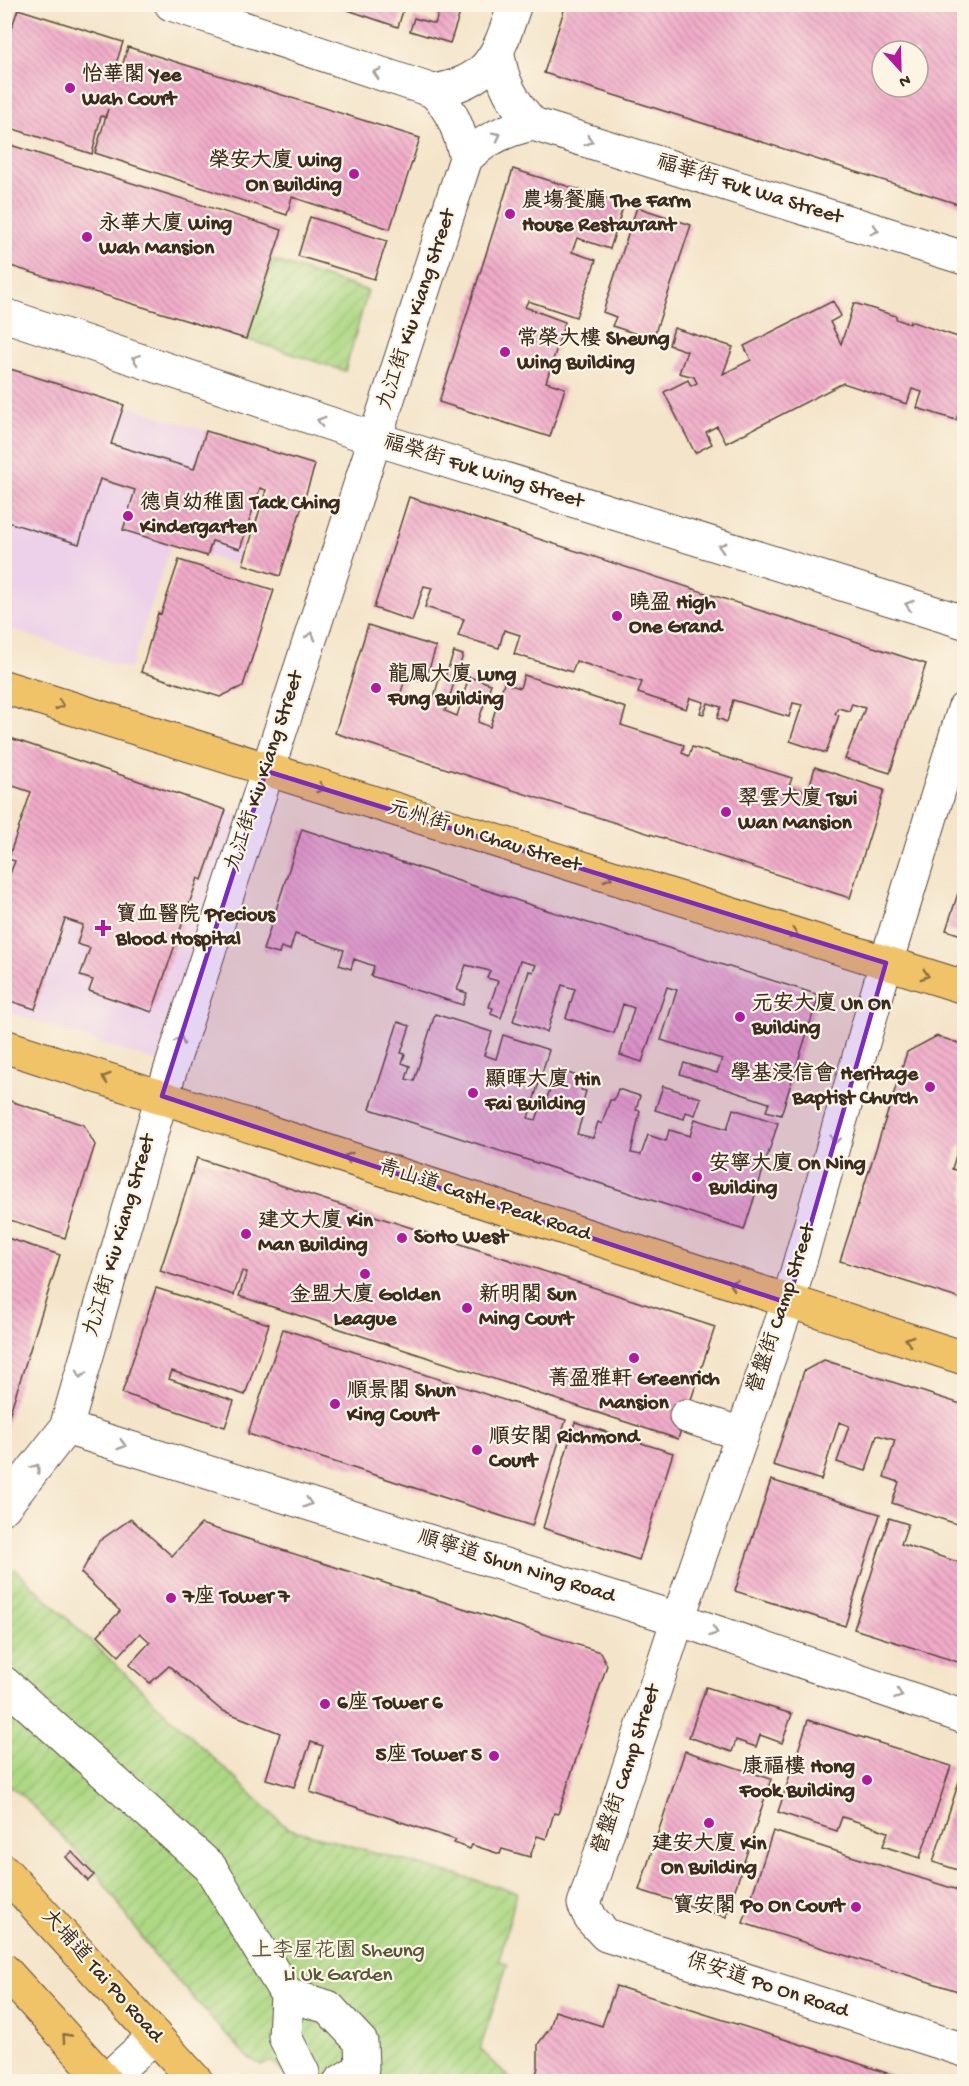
<svg xmlns="http://www.w3.org/2000/svg" width="969" height="2086" font-family="'Gochi Hand','LXGW WenKai TC',sans-serif">
  <style>
    .built { fill: #edd0e9 }
    .garden { fill: url(#garden-furrows); stroke: #748151; stroke-width: 1.5 }
    .building { fill: url(#building-back-hatch); fill-rule: evenodd }
    .lines { fill: none; stroke-linecap: round; stroke-linejoin: round }
    .minor-casing { stroke: #574638; stroke-width: 35 }
    .major-casing { stroke: #574638; stroke-width: 35 }
    .minor { stroke: #fff; stroke-width: 33 }
    .major { stroke: #f0c369; stroke-width: 33 }
    .oneway { stroke: #a79f9a }
    .oneway2 { stroke: #8c6f40 }
    .marked { fill: #7b2cbf; fill-opacity: 0.2; stroke: #7b2cbf; stroke-width: 4.5; stroke-linejoin: round }
    .poi-dot { fill: #b5179e; stroke: #fcf5e5; stroke-width: 2 }
    .labels { text-anchor: middle; dominant-baseline: central; stroke-width: 4.5; stroke-linejoin: round; paint-order: stroke }
    .poi-label { font-size: 21px; font-weight: bold; fill: #3b2a1e; stroke: #fcf5e5; text-anchor: start }
    .street-label { font-size: 21px; fill: #3b2a1e; stroke: #fcf5e5 }
    .park-label { font-size: 21px; fill: #585638; stroke: #fcf5e5 }
  </style>
  <defs>
    <pattern id="garden-furrows" width="10" height="10" patternUnits="userSpaceOnUse" patternTransform="scale(1.5)"><rect width="10" height="10" fill="#add884"/><path d="M-1 1l2-2M0 10L10 0M9 11l2-2" fill="none" stroke="#96ba72"/></pattern>
    <pattern id="building-back-hatch" width="6" height="6" patternUnits="userSpaceOnUse" patternTransform="scale(1.5)"><rect width="6" height="6" fill="#f1abc9"/><path d="M-1 5l2 2M0 0l6 6M5-1l2 2" fill="none" stroke="#c48ba3"/></pattern>
  </defs>
  <rect width="100%" height="100%" fill="#fcf5e5"/>
  <filter id="ink" filterUnits="userSpaceOnUse"><feTurbulence type="fractalNoise" baseFrequency=".0167" numOctaves="2"/><feDisplacementMap in="SourceGraphic" scale="12" xChannelSelector="R" yChannelSelector="G"/><feConvolveMatrix kernelMatrix="1 2 1 2 8 2 1 2 1" color-interpolation-filters="sRGB"/></filter>
  <filter id="wash" filterUnits="userSpaceOnUse"><feTurbulence type="fractalNoise" baseFrequency=".008" numOctaves="4" result="noise"/><feDisplacementMap in="SourceGraphic" scale="24" xChannelSelector="R" yChannelSelector="G"/><feGaussianBlur stdDeviation="1.35" result="paint"/><feColorMatrix in="noise" values="0 0 0 0 0 0 0 0 0 0 0 0 0 0 0 0 0 1.4 0 .05"/><feComposite in="paint" operator="in"/></filter>
  <g filter="url(#wash)">
    <rect width="100%" height="100%" fill="#f4e4c9"/>
    <path class="built" d="M30 375 272 452 235 564 171 545 130 669 5 627V455Z
      M87 764 241 815 157 1062 5 1011V845L9 832 16 835 73 806Z"/>
    <path class="garden" d="M272 260 368 291 345 371 246 339Z
      M15 1569 287 1828 517 1892 499 1960 507 1965 480 2049 513 2081H291L272 2061 261 2065 247 2057 155 1956 97 1873 24 1797 5 1782 4 1579Z"/>
    <g id="blocks">
      <path class="building" d="M330 4H405L398 27Z
        M441 4H463L450 43 410 31 414 18 435 24Z
        M566 4H964V206L544 73ZM882 51H918V87H882Z
        M18 9 123 42 116 64 122 66 128 47 420 138 390 229 292 197 287 215 95 153 108 109 105 117 101 116 92 154 4 126V50Z
        M4 143 282 230 246 339 4 264Z
        M513 169 624 204 610 249 577 238 572 252 596 260 576 317 528 301 525 307 565 322 546 382 565 388 550 437 439 402Z
        M637 207 691 225 653 339 612 326 616 317 603 312Z
        M310 217 387 241 374 279 298 256Z
        M833 301 841 316 830 322 841 344 854 303 896 316V319L910 324V321L964 339V399L956 420 917 408 922 392 912 389 907 404 843 383 726 443 717 426 706 432 712 444 695 453 664 392 688 380 691 386 697 383 694 377 679 373 687 351 669 345 674 328 733 347 723 374 751 360 744 346Z
        M4 367 124 405 111 444 194 469 206 431 315 465 280 576 243 564 266 490 260 488 240 549 212 541 207 556 123 530 135 490 100 479 79 544 4 521Z
        M409 497 926 664 890 773 845 759 865 708 852 704 849 711 838 708 835 714 839 715 826 753 790 741 802 705 793 703 789 717 733 700 727 722 717 718 721 707 708 703 704 714 700 713 704 702 690 698 686 709 638 693 642 682 576 661 572 672 514 654 520 635 504 630 499 648 458 636 464 619 425 607 432 588 424 586 412 621 374 608Z
        M179 560 274 590 243 686 220 697 141 672 158 613 161 614Z
        M368 625 436 647 428 672 422 670 419 680 406 676 399 699 425 708 429 696 434 697 440 676 445 677 454 652 463 655 445 711 457 716 469 677 491 684 478 722 490 727 504 683 520 688 524 675 626 708 621 725 684 745 682 753 689 756 692 747 792 778 789 786 808 792 815 767 884 790 850 898 335 733Z
        M4 736 226 810 202 880 198 878 152 1012 89 991 93 980 80 976 90 948 77 944 83 925 65 919 35 1009 4 999V877L5 875 9 876 15 861 8 859 31 792 4 783Z
        M302 829 537 907 819 995 781 1115 766 1111 769 1103 680 1074 684 1063 717 1073 722 1059 661 1040 677 990 667 987 642 1062 620 1055 634 1008 623 1004 614 1033 566 1018 575 989 562 985 547 1032 513 1021 529 971 533 972 536 965 520 961 501 1018 491 1014 493 1008 489 1007 498 981 487 978 490 971 466 965 457 990 467 993 463 1005 371 976 374 966 354 959 351 969 339 965 344 950 295 934 290 950 281 947 279 954 263 950Z
        M964 875V936L946 930Z
        M435 1014 492 1032 484 1055 496 1059 503 1035 549 1050 528 1118 536 1120 542 1103 545 1104 553 1081 557 1082 560 1070 585 1079 581 1090 586 1091 579 1116 582 1117 577 1134 593 1138 598 1122 602 1124 610 1100H614L618 1089 640 1096 636 1110 640 1111 631 1153 641 1155 648 1135 666 1141 669 1130 690 1136 695 1119 727 1129 733 1109 778 1123 744 1230 370 1109 398 1022 410 1026 401 1053 405 1054 402 1063 410 1066 406 1079 414 1081Z
        M937 1036 964 1045V1147L959 1145 952 1169 964 1173V1300L840 1261 907 1052Z
        M663 1086 701 1098 695 1115 686 1112 684 1119 655 1110Z
        M4 1099 84 1125 95 1145 65 1238 4 1218Z
        M197 1158 715 1327 678 1439 239 1296 247 1272 242 1271 234 1295 160 1271Z
        M4 1237 60 1255 5 1428H4Z
        M156 1288 269 1324 245 1395 172 1371 169 1379 234 1401 225 1427 122 1393Z
        M283 1329 566 1420 532 1526 248 1434Z
        M824 1360 964 1405 963 1526 892 1503 899 1482 884 1477 895 1440 877 1435 866 1471 852 1467 837 1462 849 1426 839 1422 821 1480 773 1465 804 1371Z
        M575 1422 673 1453 639 1560 543 1528Z
        M771 1480 880 1514 845 1626 735 1591Z
        M889 1518 908 1524 901 1544 964 1564V1664L854 1629Z
        M131 1519 172 1556 201 1524 600 1652 607 1665 558 1814 554 1813 546 1839 537 1836 530 1857 502 1849 500 1854 472 1845 470 1849 454 1843 456 1840 310 1792 323 1746 311 1742 294 1787 266 1779 280 1733 221 1710 169 1666 150 1683 129 1665 150 1642 140 1633 119 1656 98 1635 120 1611 81 1573 99 1541Z
        M706 1687 792 1714 782 1743 760 1735 756 1747 736 1740 732 1752 689 1737Z
        M808 1720 951 1766 920 1858 883 1846 888 1832 868 1825 842 1817 837 1831 778 1812Z
        M685 1751 771 1779 726 1917 639 1890Z
        M963 1769 964 1770V1872L933 1862Z
        M773 1831 964 1892V1993L743 1923Z
        M72 1852 94 1875 88 1881 66 1857Z
        M616 1986 831 2054 913 2082H534L538 2067V2044L550 2028 555 2011 602 2026Z"/>
    </g>
  </g>
  <g filter="url(#ink)">
    <use href="#blocks" fill-opacity="0" stroke="#574638" stroke-width="1.5"/>
    <g class="lines">
      <g class="minor-casing">
        <path id="minor" d="M498 54C502 83 513 103 533 124
          M433 91C491 82 498 54 515 4
          M466 158C485 139 507 129 533 124L964 258
          M4 315 376 439 964 622
          M964 709 886 963 788 1303 678 1619 584 1904 591 1919 606 1935 964 2050
          M686 1416 742 1434
          M66 1428 678 1619 964 1717
          M4 1507 66 1428 162 1096 466 158C460 132 452 109 433 91L171 4
          M4 1683 210 1867 287 1995 285 2037 303 2073
          M287 1995 328 2007 361 2042 362 2068 340 2082
          M104 2082 155 2036"/>
      </g>
      <g class="major-casing">
        <path id="major" d="M4 687 964 987
          M4 1046 964 1358
          M4 1871 197 2082
          M4 1970 106 2082"/>
      </g>
      <use href="#minor" class="minor"/>
      <use href="#major" class="major"/>
    </g>
    <defs><path id="oneway-chevron" d="M-2-3.5L2.5 0L-2 3.5" fill="none" stroke-width="1.6" stroke-linecap="round" stroke-linejoin="round" transform="scale(1.5)"/></defs>
    <g class="oneway">
      <use href="#oneway-chevron" transform="translate(377 73) rotate(-162)"/>
      <use href="#oneway-chevron" transform="translate(497 136) rotate(-27)"/>
      <use href="#oneway-chevron" transform="translate(589 141) rotate(17)"/>
      <use href="#oneway-chevron" transform="translate(875 230) rotate(17)"/>
      <use href="#oneway-chevron" transform="translate(136 359) rotate(-162)"/>
      <use href="#oneway-chevron" transform="translate(321 421) rotate(-162)"/>
      <use href="#oneway-chevron" transform="translate(722 547) rotate(-163)"/>
      <use href="#oneway-chevron" transform="translate(909 605) rotate(-163)"/>
      <use href="#oneway-chevron" transform="translate(311 636) rotate(-72)"/>
      <use href="#oneway-chevron" transform="translate(180 1040) rotate(-72)"/>
      <use href="#oneway-chevron" transform="translate(835 1140) rotate(106)"/>
      <use href="#oneway-chevron" transform="translate(81 1374) rotate(106)"/>
      <use href="#oneway-chevron" transform="translate(122 1445) rotate(17)"/>
      <use href="#oneway-chevron" transform="translate(36 1468) rotate(-53)"/>
      <use href="#oneway-chevron" transform="translate(308 1503) rotate(17)"/>
      <use href="#oneway-chevron" transform="translate(714 1632) rotate(19)"/>
      <use href="#oneway-chevron" transform="translate(899 1695) rotate(19)"/>
    </g>
    <g class="oneway2">
      <use href="#oneway-chevron" transform="translate(60 705) rotate(18)"/>
      <use href="#oneway-chevron" transform="translate(321 788) rotate(17)"/>
      <use href="#oneway-chevron" transform="translate(608 877) rotate(17)"/>
      <use href="#oneway-chevron" transform="translate(794 934) rotate(17)"/>
      <use href="#oneway-chevron" transform="translate(925 975) rotate(17)"/>
      <use href="#oneway-chevron" transform="translate(106 1078) rotate(-162)"/>
      <use href="#oneway-chevron" transform="translate(348 1157) rotate(-162)"/>
      <use href="#oneway-chevron" transform="translate(733 1284) rotate(-162)"/>
      <use href="#oneway-chevron" transform="translate(909 1340) rotate(-162)"/>
      <use href="#oneway-chevron" transform="translate(66 2037) rotate(-132)"/>
    </g>
  </g>
  <path class="marked" d="M266 771 886 963 788 1303 162 1096Z"/>
  <g class="poi-dot">
    <circle cx="70" cy="88" r="6"/>
    <circle cx="354" cy="174" r="6"/>
    <circle cx="510" cy="214" r="6"/>
    <circle cx="87" cy="237" r="6"/>
    <circle cx="505" cy="352" r="6"/>
    <circle cx="128" cy="516" r="6"/>
    <circle cx="617" cy="616" r="6"/>
    <circle cx="376" cy="688" r="6"/>
    <circle cx="726" cy="812" r="6"/>
    <path d="M100 919h6v6h6v6h-6v6h-6v-6h-6v-6h6z"/>
    <circle cx="740" cy="1017" r="6"/>
    <circle cx="930" cy="1087" r="6"/>
    <circle cx="473" cy="1093" r="6"/>
    <circle cx="697" cy="1177" r="6"/>
    <circle cx="246" cy="1234" r="6"/>
    <circle cx="402" cy="1238" r="6"/>
    <circle cx="365" cy="1274" r="6"/>
    <circle cx="467" cy="1308" r="6"/>
    <circle cx="634" cy="1358" r="6"/>
    <circle cx="335" cy="1404" r="6"/>
    <circle cx="477" cy="1450" r="6"/>
    <circle cx="171" cy="1598" r="6"/>
    <circle cx="325" cy="1704" r="6"/>
    <circle cx="494" cy="1756" r="6"/>
    <circle cx="867" cy="1780" r="6"/>
    <circle cx="709" cy="1823" r="6"/>
    <circle cx="856" cy="1907" r="6"/>
  </g>
  <g class="labels">
    <g class="poi-label">
      <text x="82" y="76">怡華閣 Yee<tspan x="82" dy="24">Wah Court</tspan></text>
      <text x="342" y="162" text-anchor="end">榮安大廈 Wing<tspan x="342" dy="24">On Building</tspan></text>
      <text x="522" y="202">農塲餐廳 The Farm<tspan x="522" dy="24">House Restaurant</tspan></text>
      <text x="99" y="225">永華大廈 Wing<tspan x="99" dy="24">Wah Mansion</tspan></text>
      <text x="517" y="340">常榮大樓 Sheung<tspan x="517" dy="24">Wing Building</tspan></text>
      <text x="140" y="504">德貞幼稚園 Tack Ching<tspan x="140" dy="24">Kindergarten</tspan></text>
      <text x="629" y="604">曉盈 High<tspan x="629" dy="24">One Grand</tspan></text>
      <text x="388" y="676">龍鳳大廈 Lung<tspan x="388" dy="24">Fung Building</tspan></text>
      <text x="738" y="800">翠雲大廈 Tsui<tspan x="738" dy="24">Wan Mansion</tspan></text>
      <text x="116" y="916">寶血醫院 Precious<tspan x="116" dy="24">Blood Hospital</tspan></text>
      <text x="752" y="1005">元安大廈 Un On<tspan x="752" dy="24">Building</tspan></text>
      <text x="918" y="1075" text-anchor="end">學基浸信會 Heritage<tspan x="918" dy="24">Baptist Church</tspan></text>
      <text x="485" y="1081">顯暉大廈 Hin<tspan x="485" dy="24">Fai Building</tspan></text>
      <text x="709" y="1165">安寧大廈 On Ning<tspan x="709" dy="24">Building</tspan></text>
      <text x="258" y="1222">建文大廈 Kin<tspan x="258" dy="24">Man Building</tspan></text>
      <text x="414" y="1238">SoHo West</text>
      <text x="365" y="1296" text-anchor="middle">金盟大廈 Golden<tspan x="365" dy="24">League</tspan></text>
      <text x="479" y="1296">新明閣 Sun<tspan x="479" dy="24">Ming Court</tspan></text>
      <text x="634" y="1380" text-anchor="middle">菁盈雅軒 Greenrich<tspan x="634" dy="24">Mansion</tspan></text>
      <text x="347" y="1392">順景閣 Shun<tspan x="347" dy="24">King Court</tspan></text>
      <text x="489" y="1438">順安閣 Richmond<tspan x="489" dy="24">Court</tspan></text>
      <text x="183" y="1598">7座 Tower 7</text>
      <text x="337" y="1704">6座 Tower 6</text>
      <text x="482" y="1756" text-anchor="end">5座 Tower 5</text>
      <text x="855" y="1768" text-anchor="end">康福樓 Hong<tspan x="855" dy="24">Fook Building</tspan></text>
      <text x="709" y="1845" text-anchor="middle">建安大廈 Kin<tspan x="709" dy="24">On Building</tspan></text>
      <text x="844" y="1907" text-anchor="end">寶安閣 Po On Court</text>
    </g>
    <g class="street-label">
      <text transform="translate(749 191) rotate(17)">福華街 Fuk Wa Street</text>
      <text transform="translate(418 310) rotate(-72)">九江街 Kiu Kiang Street</text>
      <text transform="translate(483 473) rotate(17)">福榮街 Fuk Wing Street</text>
      <text transform="translate(266 772) rotate(-72)">九江街 Kiu Kiang Street</text>
      <text transform="translate(484 838) rotate(17)">元州街 Un Chau Street</text>
      <text transform="translate(484 1202) rotate(18)">青山道 Castle Peak Road</text>
      <text transform="translate(121 1236) rotate(-74)">九江街 Kiu Kiang Street</text>
      <text transform="translate(783 1309) rotate(-72)">營盤街 Camp Street</text>
      <text transform="translate(516 1568) rotate(17)">順寧道 Shun Ning Road</text>
      <text transform="translate(628 1770) rotate(-72)">營盤街 Camp Street</text>
      <text transform="translate(101 1977) rotate(48)">大埔道 Tai Po Road</text>
      <text transform="translate(767 1987) rotate(18)">保安道 Po On Road</text>
    </g>
    <g class="park-label">
      <text x="338" y="1952">上李屋花園 Sheung<tspan x="338" dy="24">Li Uk Garden</tspan></text>
    </g>
  </g>
  <rect width="969" height="2086" fill="none" stroke="#fcf5e5" stroke-width="24"/>
  <g transform="translate(900 69) rotate(158)"><circle r="28" fill="#fcf5e5" stroke="#afa495" stroke-width="1.5"/>
  <path d="M0-4.5L10 22L0 15L-10 22Z" fill="#b5179e"/>
  <text y="-9" font-size="16" font-weight="bold" text-anchor="middle" fill="#3b2a1e">N</text>
  </g>
</svg>
